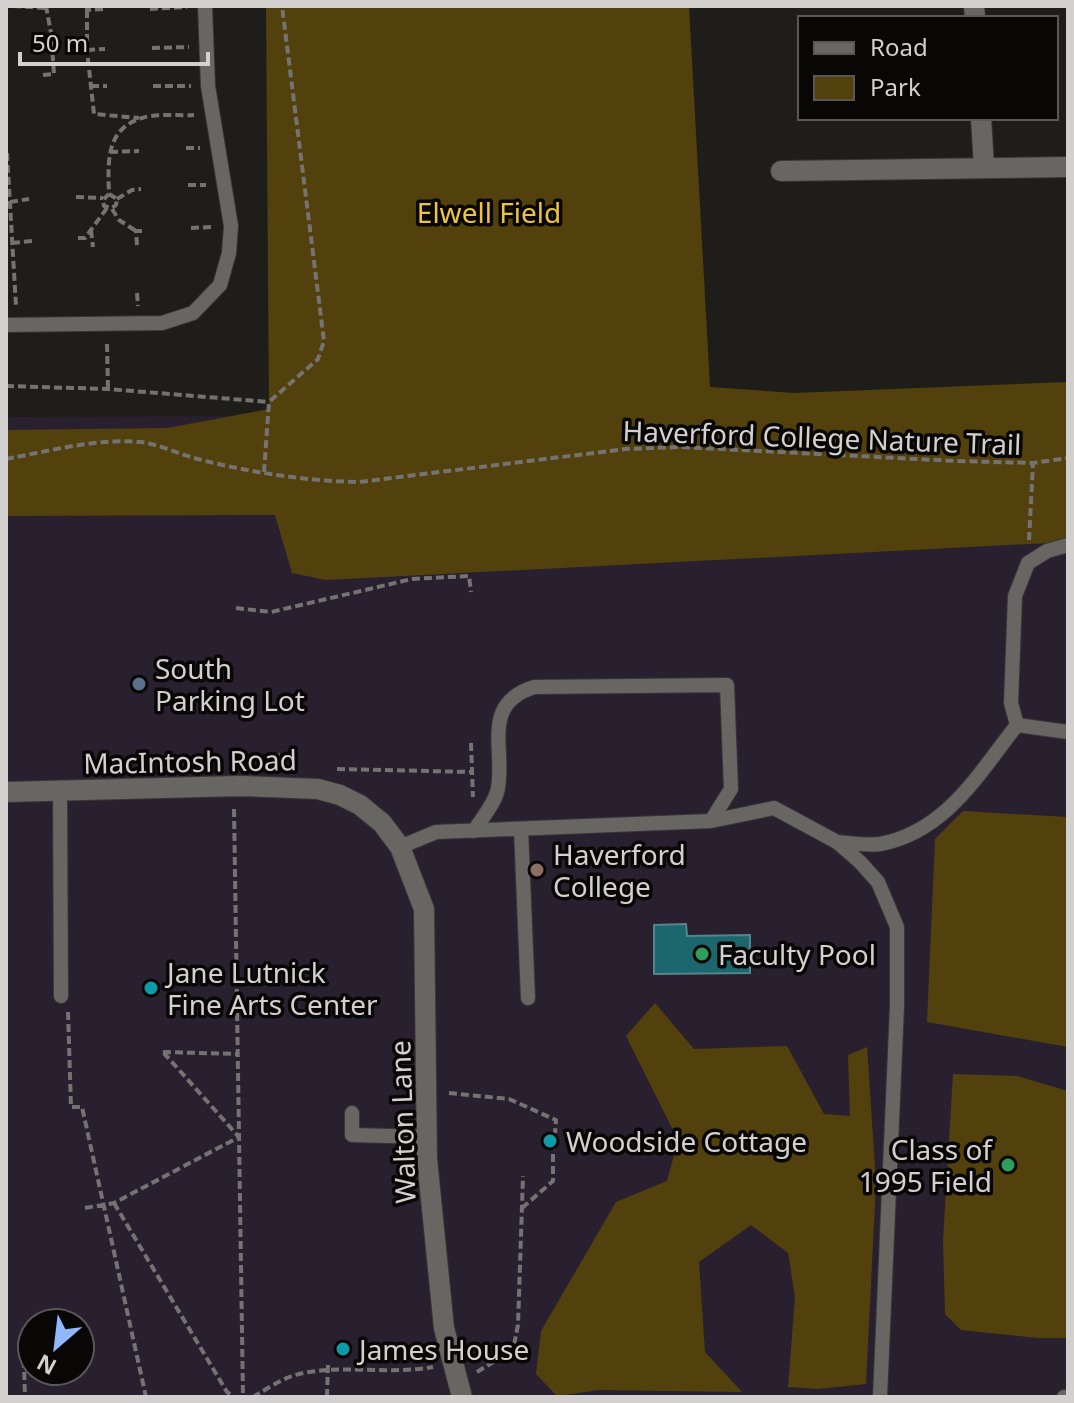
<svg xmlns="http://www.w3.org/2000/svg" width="1074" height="1403" font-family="'Noto Sans',sans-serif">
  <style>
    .education { fill: #29202f; fill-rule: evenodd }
    .green { fill: #52410c }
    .water { fill: #1c666d; stroke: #53868b; stroke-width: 2 }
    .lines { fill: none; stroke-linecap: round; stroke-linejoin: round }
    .lane-casing { stroke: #383736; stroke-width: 16 }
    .street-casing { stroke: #383736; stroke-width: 22 }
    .path { stroke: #747371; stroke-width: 4; stroke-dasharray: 8 4; stroke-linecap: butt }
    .lane { stroke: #676663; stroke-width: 14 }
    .street { stroke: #676663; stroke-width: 20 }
    .service-dot { fill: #5c6f8a; stroke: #080706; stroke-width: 3 }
    .education-dot { fill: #8d6e63; stroke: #080706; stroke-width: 3 }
    .leisure-dot { fill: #2e9e5b; stroke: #080706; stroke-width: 3 }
    .culture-dot { fill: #0f9aa8; stroke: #080706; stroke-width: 3 }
    .labels { text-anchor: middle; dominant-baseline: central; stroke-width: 7; stroke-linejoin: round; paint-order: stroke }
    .park-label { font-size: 28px; fill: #edc344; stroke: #080706 }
    .street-label { font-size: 28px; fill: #d2d1d0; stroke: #080706 }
    .poi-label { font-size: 28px; fill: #d2d1d0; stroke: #080706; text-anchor: start }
  </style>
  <rect width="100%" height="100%" fill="#1e1d1a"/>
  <path class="education" d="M1068 413V1397H6V417ZM32 1323H80V1371H32Z"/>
  <path class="green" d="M266 6H689L710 387 794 393 1068 382V542L326 580 292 573 275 515 6 516V430L167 428 269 409Z
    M963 811 1068 817V1047L927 1022 935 839Z
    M655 1003 694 1049 787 1046 824 1114 850 1116 848 1055 867 1047 876 1183 866 1384 818 1389 788 1387 795 1297 788 1253 751 1225 699 1262 705 1352 742 1392 599 1390 557 1396 536 1374 541 1331 616 1202 667 1181 678 1140 626 1036Z
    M953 1074 1017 1076 1068 1091V1338H1038L961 1330 945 1314 943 1240Z"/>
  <path class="water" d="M686 924 687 936 750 935V973L654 974V925Z"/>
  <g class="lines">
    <g class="lane-casing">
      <path id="lane" d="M6 325 162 323 193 313 220 285 229 253 231 226 208 86 205 6
        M1017 725 1011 703 1015 596 1028 563 1047 551 1068 545
        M1017 725 1068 732
        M60 791 61 996
        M521 829 528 998
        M474 831C482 818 496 802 498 788 505 747 481 704 534 687L727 685 731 789 711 821
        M837 842C851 843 867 846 880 844 946 832 979 773 1017 725
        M400 847 436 832 711 821 774 808 837 842 860 862 878 882 897 927V1006L880 1397
        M352 1113V1135L427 1137
        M1064 1397H1068"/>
    </g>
    <g class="street-casing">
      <path id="street" d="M974 6 975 18
        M981 118 984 167
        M781 171 1068 167
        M6 792 240 786 318 789 340 795 360 805 382 823 400 847 424 909 427 1159 444 1328 462 1397"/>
    </g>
    <path class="path" d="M13 6 46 8
      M87 6V10L103 9
      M150 9 187 7
      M87 10V50L94 114 139 118
      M152 48 189 47
      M87 50 105 49
      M43 75 54 74 51 33 46 6
      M91 86H107
      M153 86H191
      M186 148H200
      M110 152 139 151
      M7 153 16 306
      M188 185H206
      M109 194 117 199 116 205 112 208 104 206 103 200 109 194C108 163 105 129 142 118 157 113 179 116 194 115
      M76 197 103 198
      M117 199 132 190 141 189
      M10 202 29 199
      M112 209 119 220 136 231
      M191 228 212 227
      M91 230 93 247
      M78 238H85L107 208
      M12 243 32 241
      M137 245 136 231H144
      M137 293 138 306
      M107 344 108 389
      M6 386 108 389 269 402
      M6 459C50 451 96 438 141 442 158 444 176 453 194 458 247 472 304 481 359 482L626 449 681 447 956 461 1033 463 1068 458
      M264 472 269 402 318 359 324 341 282 6
      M1029 540 1033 463
      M236 608 271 612 412 579 469 576 471 592
      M471 743 473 797
      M272 756 284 755 290 760V766
      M337 769 472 772
      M234 809 243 1397
      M68 1012 71 1107H82L146 1397
      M163 1052 237 1054
      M449 1093 509 1099 556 1120 555 1133
      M114 1203 227 1392 234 1397
      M85 1208 114 1203 239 1137 163 1052
      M522 1208 553 1181V1148
      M23 1336 25 1397
      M477 1372 513 1350 518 1325 523 1176
      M253 1397C267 1389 282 1378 299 1374 342 1364 389 1375 433 1367
      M327 1397 328 1365"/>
    <use href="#lane" class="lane"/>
    <use href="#street" class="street"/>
  </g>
  <circle class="service-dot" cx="139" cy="684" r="8"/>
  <circle class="education-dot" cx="537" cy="870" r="8"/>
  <g class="leisure-dot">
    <circle cx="702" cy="954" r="8"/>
    <circle cx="1008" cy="1165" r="8"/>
  </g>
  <g class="culture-dot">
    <circle cx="151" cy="988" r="8"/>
    <circle cx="550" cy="1141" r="8"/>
    <circle cx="343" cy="1349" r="8"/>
  </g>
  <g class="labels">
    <g class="park-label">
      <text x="489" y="212">Elwell Field</text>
    </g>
    <g class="street-label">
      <text transform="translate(822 437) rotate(2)">Haverford College Nature Trail</text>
      <text transform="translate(190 761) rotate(-1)">MacIntosh Road</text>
      <text transform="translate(402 1122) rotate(-92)">Walton Lane</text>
    </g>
    <g class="poi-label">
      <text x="155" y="668">South<tspan x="155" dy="32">Parking Lot</tspan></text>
      <text x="553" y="854">Haverford<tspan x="553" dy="32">College</tspan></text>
      <text x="718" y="954">Faculty Pool</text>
      <text x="167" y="972">Jane Lutnick<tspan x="167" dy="32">Fine Arts Center</tspan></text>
      <text x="566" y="1141">Woodside Cottage</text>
      <text x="992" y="1149" text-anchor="end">Class of<tspan x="992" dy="32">1995 Field</tspan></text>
      <text x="359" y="1349">James House</text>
    </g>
  </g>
  <rect width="1074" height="1403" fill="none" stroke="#d2d1d0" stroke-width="16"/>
  <rect x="798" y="16" width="260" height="104" fill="#080706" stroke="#595857" stroke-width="2"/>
  <rect x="814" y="42" width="40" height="12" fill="#676663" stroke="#595857" stroke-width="2"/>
  <text x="870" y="56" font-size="24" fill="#d2d1d0">Road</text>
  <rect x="814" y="76" width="40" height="24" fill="#52410c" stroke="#595857" stroke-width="2"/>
  <text x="870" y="96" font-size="24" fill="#d2d1d0">Park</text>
  <g transform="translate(56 1347) rotate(208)"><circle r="38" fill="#080706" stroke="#595857" stroke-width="2"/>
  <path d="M0-6L14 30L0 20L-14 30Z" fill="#91b8fd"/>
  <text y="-12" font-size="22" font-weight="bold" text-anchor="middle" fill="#d2d1d0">N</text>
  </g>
  <path d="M20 52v12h188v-12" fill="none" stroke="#d2d1d0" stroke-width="4"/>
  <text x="32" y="52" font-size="24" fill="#d2d1d0" stroke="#080706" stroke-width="6" paint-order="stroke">50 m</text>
</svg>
